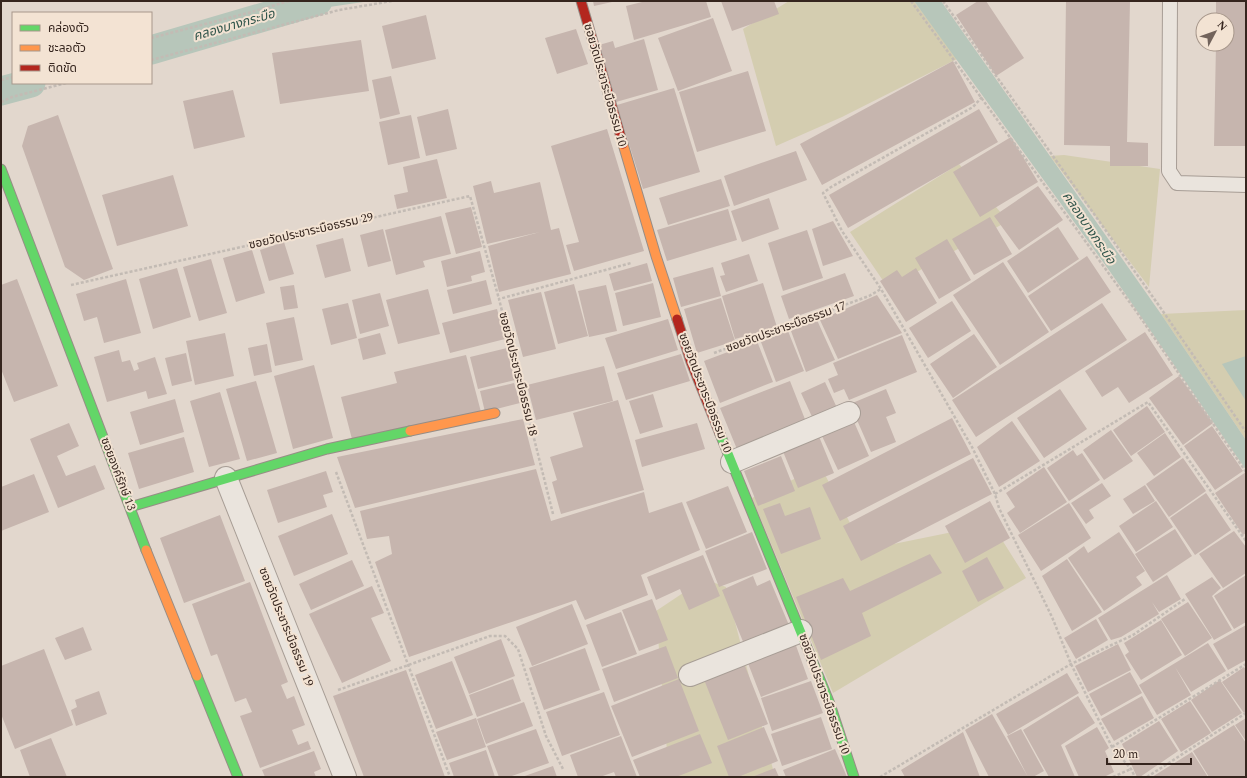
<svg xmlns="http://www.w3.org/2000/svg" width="1247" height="778" font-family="Spectral,'Noto Sans Thai',serif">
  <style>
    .green { fill: #d4cdb0 }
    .water { fill: #b7c6ba }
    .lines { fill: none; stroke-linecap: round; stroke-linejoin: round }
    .canal { stroke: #b7c6ba; stroke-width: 29 }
    .building { fill: #c6b5ae }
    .lane-casing { stroke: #a79d95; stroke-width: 16 }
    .street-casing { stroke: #a79d95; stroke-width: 24 }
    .fast-casing { stroke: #978d86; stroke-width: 11 }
    .slow-casing { stroke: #978d86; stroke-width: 11 }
    .jam-casing { stroke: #978d86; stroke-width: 11 }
    .path { stroke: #c3bbb4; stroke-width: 2.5; stroke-dasharray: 3 2; stroke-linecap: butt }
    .lane { stroke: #eae4dd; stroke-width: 14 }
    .street { stroke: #eae4dd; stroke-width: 22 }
    .fast { stroke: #63d668; stroke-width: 9 }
    .slow { stroke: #ff974d; stroke-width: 9 }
    .jam { stroke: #b3261e; stroke-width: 9 }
    .labels { text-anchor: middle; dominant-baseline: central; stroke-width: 4; stroke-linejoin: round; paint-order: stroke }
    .street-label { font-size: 12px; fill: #35251e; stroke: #f3e3d3 }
    .water-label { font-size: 13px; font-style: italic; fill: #2f544a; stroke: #f3e3d3 }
  </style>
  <rect width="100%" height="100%" fill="#e2d7cd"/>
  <path class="green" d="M789 1H914L957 59 842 117 776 146 743 29Z
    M1064 155 1160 169 1149 287 1050 156Z
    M959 164 1008 221 888 288 850 232Z
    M1246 310V440L1161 314Z
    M821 467 864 550 992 524 1026 578 833 693 752 498Z
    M704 579 726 587 775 777H669L656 611Z"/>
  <path class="water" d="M310 1H370L309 10Z
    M914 1H941L1161 314 1246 440V470L1111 273Z
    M1246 356V401L1222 364Z"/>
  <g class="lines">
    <path class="canal" d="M151 50 318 1
      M1 91 31 83"/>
  </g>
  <path class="building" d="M593 1H612V2L594 6Z
    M646 1H706L711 17 634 40 626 6Z
    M721 1H774L779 14 732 31Z
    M978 1H986L1024 58 996 76 956 15Z
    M1066 1H1130L1127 142 1148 143V166H1110V146L1064 145Z
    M1216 1H1246V146H1214L1216 44H1227V20H1216Z
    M426 15 436 59 392 69 382 26Z
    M713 18 732 71 678 91 658 38Z
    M576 29 588 64 557 74 545 38Z
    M644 39 658 90 616 102 599 45 613 41 615 48Z
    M361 40 369 91 280 104 272 53Z
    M953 61 975 102 822 185 800 144Z
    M748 71 766 131 697 152 679 92Z
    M391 76 400 114 380 119 372 80Z
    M674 88 700 172 643 189 617 105Z
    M233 90 245 137 194 149 183 101Z
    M448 109 457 149 426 156 417 117Z
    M979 109 998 142 848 228 829 195Z
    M58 115 113 269 84 280 65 267 22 146 28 126Z
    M411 115 420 158 388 165 379 122Z
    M607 129 644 251 574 271 566 245 579 242 551 146Z
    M1011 137 1038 182 980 217 953 172Z
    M796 151 807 180 734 206 724 176Z
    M437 159 447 198 397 209 394 195 408 192 403 167Z
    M173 175 188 226 117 246 102 195Z
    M721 179 730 206 668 225 659 198Z
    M491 181 494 193 540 182 551 230 559 228 571 274 499 292 488 246 540 232 487 244 473 186Z
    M1038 186 1063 220 1019 250 994 216Z
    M769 198 779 229 742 242 731 211Z
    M471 207 482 247 456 254 445 213Z
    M728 209 737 240 667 261 657 230Z
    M441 216 451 254 423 261 425 267 396 275 385 230Z
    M990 217 1012 254 974 275 952 239Z
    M833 221 853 256 823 266 812 229Z
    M1058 227 1079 259 1028 293 1007 261Z
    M383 229 391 261 368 267 360 235Z
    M807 230 823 278 783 291 768 243Z
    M343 238 351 271 325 278 316 245Z
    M947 239 971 280 939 299 915 258Z
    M284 242 294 274 269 281 260 250Z
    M252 250 265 293 236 302 223 258Z
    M480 251 485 272 471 276 472 281 447 287 441 261Z
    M749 254 758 281 726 292 720 276 725 275 721 263Z
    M1087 256 1111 292 1051 331 1028 296Z
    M211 259 227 313 199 321 183 267Z
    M1003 262 1049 332 1000 365 953 295Z
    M647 263 652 281 614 291 609 274Z
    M713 267 721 296 681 307 673 278Z
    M177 268 191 317 153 329 139 279Z
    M916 268 937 303 906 322 880 281 897 270 902 277Z
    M845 273 854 296 789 319 781 296Z
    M17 279 58 386 14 402 1 369V285Z
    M126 279 141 333 104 343 97 317 84 321 76 294Z
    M486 280 492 304 453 314 447 290Z
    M653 283 661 317 623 326 615 293Z
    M763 283 777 327 735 339 722 296Z
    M574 284 588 336 558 344 544 292Z
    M294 285 298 308 284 310 280 287Z
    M606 285 617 331 589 337 578 291Z
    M428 289 440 334 398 344 386 300Z
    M541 292 556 349 523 357 508 300Z
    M380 293 389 326 360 334 352 300Z
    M877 295 902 333 838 359 820 320Z
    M721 298 735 341 697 353 684 309Z
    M952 301 971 331 928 358 909 328Z
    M348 303 357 338 331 345 322 309Z
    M1102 303 1127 340 976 437 952 400Z
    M497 309 505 339 450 353 442 323Z
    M294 317 303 360 275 366 266 323Z
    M668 319 678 350 616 369 605 338Z
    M817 320 835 360 806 372 791 331Z
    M788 331 804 371 776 382 761 342Z
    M1145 332 1173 375 1129 403 1118 387 1102 397 1085 371Z
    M225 333 234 376 195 385 186 341Z
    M380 333 386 354 363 360 358 339Z
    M974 334 997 367 953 398 930 364Z
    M902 335 917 372 849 400 844 389 834 393 828 379 838 375 833 363Z
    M757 341 773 382 720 403 704 361Z
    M267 344 272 372 254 376 248 348Z
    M507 348 515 380 478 389 470 357Z
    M119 350 122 362 130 360 134 371 139 369 137 363 155 357 167 394 148 399 146 391 107 402 94 357Z
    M186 353 192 381 172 386 165 358Z
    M681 354 690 381 626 400 617 373Z
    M466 355 481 412 353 443 341 397 397 383 394 372Z
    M314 365 333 438 293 449 274 376Z
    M604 366 613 401 536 420 527 385Z
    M1179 376 1213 423 1183 445 1149 398Z
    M256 381 277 453 247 461 226 389Z
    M790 381 808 427 739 454 720 408Z
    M825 382 838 410 814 421 801 393Z
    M514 383 520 403 485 412 480 391Z
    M886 389 896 413 886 417 896 442 871 452 850 404Z
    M1060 389 1087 429 1044 458 1017 418Z
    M220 392 240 459 209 467 190 401Z
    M653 394 663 427 640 434 629 401Z
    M175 399 184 432 140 445 130 412Z
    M618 400 644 490 561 514 552 482 557 480 550 457 583 447 573 413Z
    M1147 406 1165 432 1131 456 1113 430Z
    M952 418 971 454 840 521 822 485Z
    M523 419 535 465 355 508 337 457Z
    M1012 421 1040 461 999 487 977 447Z
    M854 422 869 456 838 470 822 436Z
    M69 423 79 446 57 456 66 476 95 465 105 489 58 508 30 439Z
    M697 423 705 449 642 467 635 440Z
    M1212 426 1243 471 1215 490 1184 446Z
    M1111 430 1133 461 1104 480 1083 450Z
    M1165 433 1181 457 1154 476 1137 453Z
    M818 434 834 473 798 488 782 449Z
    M184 437 194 472 139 489 128 453Z
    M1073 450 1077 456 1082 453 1100 480 1069 501 1047 468Z
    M781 456 795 491 758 506 744 471Z
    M973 458 992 494 861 561 843 526Z
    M1183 458 1206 491 1169 517 1146 484Z
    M1044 467 1067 502 1020 533 1007 513 1015 507 1006 493Z
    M536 469 551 521 644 492 649 513 682 502 700 550 641 575 648 595 585 620 576 600 409 657 375 562 392 554 389 536 367 539 360 511Z
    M326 471 333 492 323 495 327 507 278 523 267 490Z
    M1246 472V533L1243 535 1215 493Z
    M34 474 49 512 1 531V487Z
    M1102 483 1111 496 1089 510 1094 518 1086 524 1071 503Z
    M1145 485 1155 501 1133 514 1123 499Z
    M728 486 747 532 706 549 686 502Z
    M1206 493 1231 530 1195 555 1170 518Z
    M990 501 1010 538 965 563 945 526Z
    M1156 501 1173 527 1136 552 1119 526Z
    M780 503 785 516 810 507 821 539 781 554 763 509Z
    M1069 503 1091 538 1041 571 1018 535Z
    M332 514 348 554 294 576 278 536Z
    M220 515 245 581 184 603 160 538Z
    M1175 529 1192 556 1153 582 1135 554Z
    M1234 531 1246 547V573L1223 588 1199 554Z
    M752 532 767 569 719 587 705 551Z
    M1119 532 1145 571 1136 577 1142 585 1104 611 1068 558 1084 546 1088 553Z
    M930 554 942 573 862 613 871 636 821 660 796 597 843 578 850 591Z
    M703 555 720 596 689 610 680 589 656 600 647 577Z
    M987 557 1004 588 978 602 962 571Z
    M1067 559 1102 612 1072 631 1042 576Z
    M352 560 364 586 311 610 299 584Z
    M1167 575 1181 599 1159 612 1152 602 1159 614 1121 637 1111 640 1098 618Z
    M1246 575V622L1234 629 1214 596Z
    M753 576 757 586 770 580 791 630 744 644 722 590Z
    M1212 577 1221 588 1212 596 1232 630 1214 640 1185 594Z
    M250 582 288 682 281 685 287 699 294 696 305 725 292 730 298 745 308 741 311 749 260 768 240 716 252 712 246 698 235 702 217 654 211 656 192 604Z
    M372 586 384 613 371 618 391 661 342 683 309 614Z
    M652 599 668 640 639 651 622 610Z
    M1188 602 1212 638 1185 656 1161 619Z
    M572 604 588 644 532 666 516 627Z
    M621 612 637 654 602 667 586 625Z
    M1096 619 1108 640 1076 659 1064 638Z
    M1161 620 1182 655 1141 680 1125 655 1129 652 1124 643Z
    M1246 625V660L1228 670 1213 644Z
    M83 627 92 650 65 660 55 638Z
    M501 639 515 676 469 694 454 657Z
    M794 640 808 679 761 697 746 658Z
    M1208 643 1226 671 1191 692 1175 667 1191 695 1157 715 1139 685Z
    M1118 644 1131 670 1088 692 1075 666Z
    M666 646 678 678 614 702 602 669Z
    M585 648 600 690 544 710 529 668Z
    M44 649 73 725 15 749 1 714V666Z
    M452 661 473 715 436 729 415 675Z
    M743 661 768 724 728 740 703 677Z
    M1244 667 1246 670V711L1244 713 1222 682Z
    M406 670 445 777H364L333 696Z
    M1130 672 1142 693 1101 716 1089 694Z
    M1067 673 1079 693 1008 735 996 714Z
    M513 679 521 701 477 717 469 695Z
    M679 679 699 731 632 757 611 706Z
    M1220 680 1242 713 1212 732 1191 700Z
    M811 681 823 713 772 731 761 698Z
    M99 691 107 714 76 726 71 710 77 707 75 700Z
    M604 692 620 735 562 756 546 712Z
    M1078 696 1095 723 1061 745 1075 777H1049L1023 730Z
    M1142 696 1154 718 1114 741 1101 719Z
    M1190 701 1211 733 1181 752 1161 719Z
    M524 702 533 726 486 744 477 719Z
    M992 714 1028 777H989L965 730Z
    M821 717 832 749 782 766 771 734Z
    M476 718 486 747 447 760 436 732Z
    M1246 718V741L1235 725Z
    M1159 721 1178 751 1140 777H1137L1122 744Z
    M1234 725 1246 743V775L1243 777H1209L1193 751Z
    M764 727 778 761 738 777H729L717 746Z
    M1097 727 1109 748 1105 751 1114 772 1104 777H1079L1065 746Z
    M536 729 549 763 509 777H499L487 746Z
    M1021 729 1044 771 1033 777H1028L1007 736Z
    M963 732 980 777H905L901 770Z
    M700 734 712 763 676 777H640L633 760Z
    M621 736 637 777H616L614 772 600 777H578L570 755Z
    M51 738 67 777H30L20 750Z
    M835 749 847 777H786L783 770Z
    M486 750 495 777H454L449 763Z
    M314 751 321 769 314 772 316 777H265L262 770Z
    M1192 752 1208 777H1152Z
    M553 766 557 777H522Z
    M775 768 779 777H752Z"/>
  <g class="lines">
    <g class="lane-casing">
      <path id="lane" d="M1170 1 1169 171 1177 183 1246 185"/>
    </g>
    <g class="street-casing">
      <path id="street" d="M732 462 849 413
        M226 478 345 777
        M690 675 801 631"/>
    </g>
    <g class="fast-casing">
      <path id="fast" d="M1 169 146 550
        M720 434 830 704 854 777
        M130 507 327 449 410 431
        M197 676 238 777"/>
    </g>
    <g class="slow-casing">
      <path id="slow" d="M623 144 656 256 677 319
        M410 431 495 413
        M146 550 197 676"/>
    </g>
    <g class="jam-casing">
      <path id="jam" d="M581 1 623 144
        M677 319 691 362 720 434"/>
    </g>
    <path class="path" d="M911 1 1136 311 1246 472
      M943 1 1160 307 1246 432
      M151 38 248 13 289 1
      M151 60 339 10 392 1
      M1 80 13 77
      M982 97 973 107 831 187 823 193 842 231 881 289 972 447 995 494 999 508 1052 617 1071 664 1112 747 1131 769 1135 777
      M1 102 12 97 66 83
      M71 285 470 196 499 299
      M714 353 869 296 881 289
      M336 472 450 777
      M995 494 1148 402 1246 541
      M553 514 499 299 631 263
      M338 690 490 636H505L518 649 546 736 563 769
      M1112 747 1246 664
      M880 777 1071 664 1133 635 1185 599
      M1113 777 1131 769
      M1147 777 1246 713"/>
    <use href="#lane" class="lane"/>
    <use href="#street" class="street"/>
    <use href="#fast" class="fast"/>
    <use href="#slow" class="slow"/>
    <use href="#jam" class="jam"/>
  </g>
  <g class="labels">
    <g class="street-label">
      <text transform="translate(605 85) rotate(74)">ซอยวัดประชาระบือธรรม 10</text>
      <text transform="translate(311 231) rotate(-13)">ซอยวัดประชาระบือธรรม 29</text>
      <text transform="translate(786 327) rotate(-20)">ซอยวัดประชาระบือธรรม 17</text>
      <text transform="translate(518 374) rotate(76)">ซอยวัดประชาระบือธรรม 18</text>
      <text transform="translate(705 393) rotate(69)">ซอยวัดประชาระบือธรรม 10</text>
      <text transform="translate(118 474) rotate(69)">ซอยองค์รักษ์ 13</text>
      <text transform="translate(286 627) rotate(68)">ซอยวัดประชาระบือธรรม 19</text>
      <text transform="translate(824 694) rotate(70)">ซอยวัดประชาระบือธรรม 10</text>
    </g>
    <g class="water-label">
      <text transform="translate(234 25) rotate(-16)">คลองบางกระบือ</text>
      <text transform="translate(1089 228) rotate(56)">คลองบางกระบือ</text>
    </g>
  </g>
  <rect width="1247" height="778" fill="none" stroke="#35251e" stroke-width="4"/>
  <rect x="12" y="12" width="140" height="72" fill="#f3e3d3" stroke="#a7978b"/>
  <rect x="20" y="25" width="20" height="6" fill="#63d668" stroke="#a7978b"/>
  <text x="48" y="32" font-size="12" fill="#35251e">คล่องตัว</text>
  <rect x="20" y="45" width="20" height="6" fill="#ff974d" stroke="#a7978b"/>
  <text x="48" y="52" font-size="12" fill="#35251e">ชะลอตัว</text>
  <rect x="20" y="65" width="20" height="6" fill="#b3261e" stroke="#a7978b"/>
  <text x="48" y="72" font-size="12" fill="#35251e">ติดขัด</text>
  <g transform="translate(1215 32) rotate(49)"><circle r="19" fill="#f3e3d3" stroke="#a7978b"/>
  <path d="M0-3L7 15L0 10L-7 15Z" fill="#72635b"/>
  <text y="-6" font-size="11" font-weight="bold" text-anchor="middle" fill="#35251e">N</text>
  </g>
  <path d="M1107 758v6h84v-6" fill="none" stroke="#35251e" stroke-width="2"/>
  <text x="1113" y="758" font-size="12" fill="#35251e" stroke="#f3e3d3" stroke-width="3" paint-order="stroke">20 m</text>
</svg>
